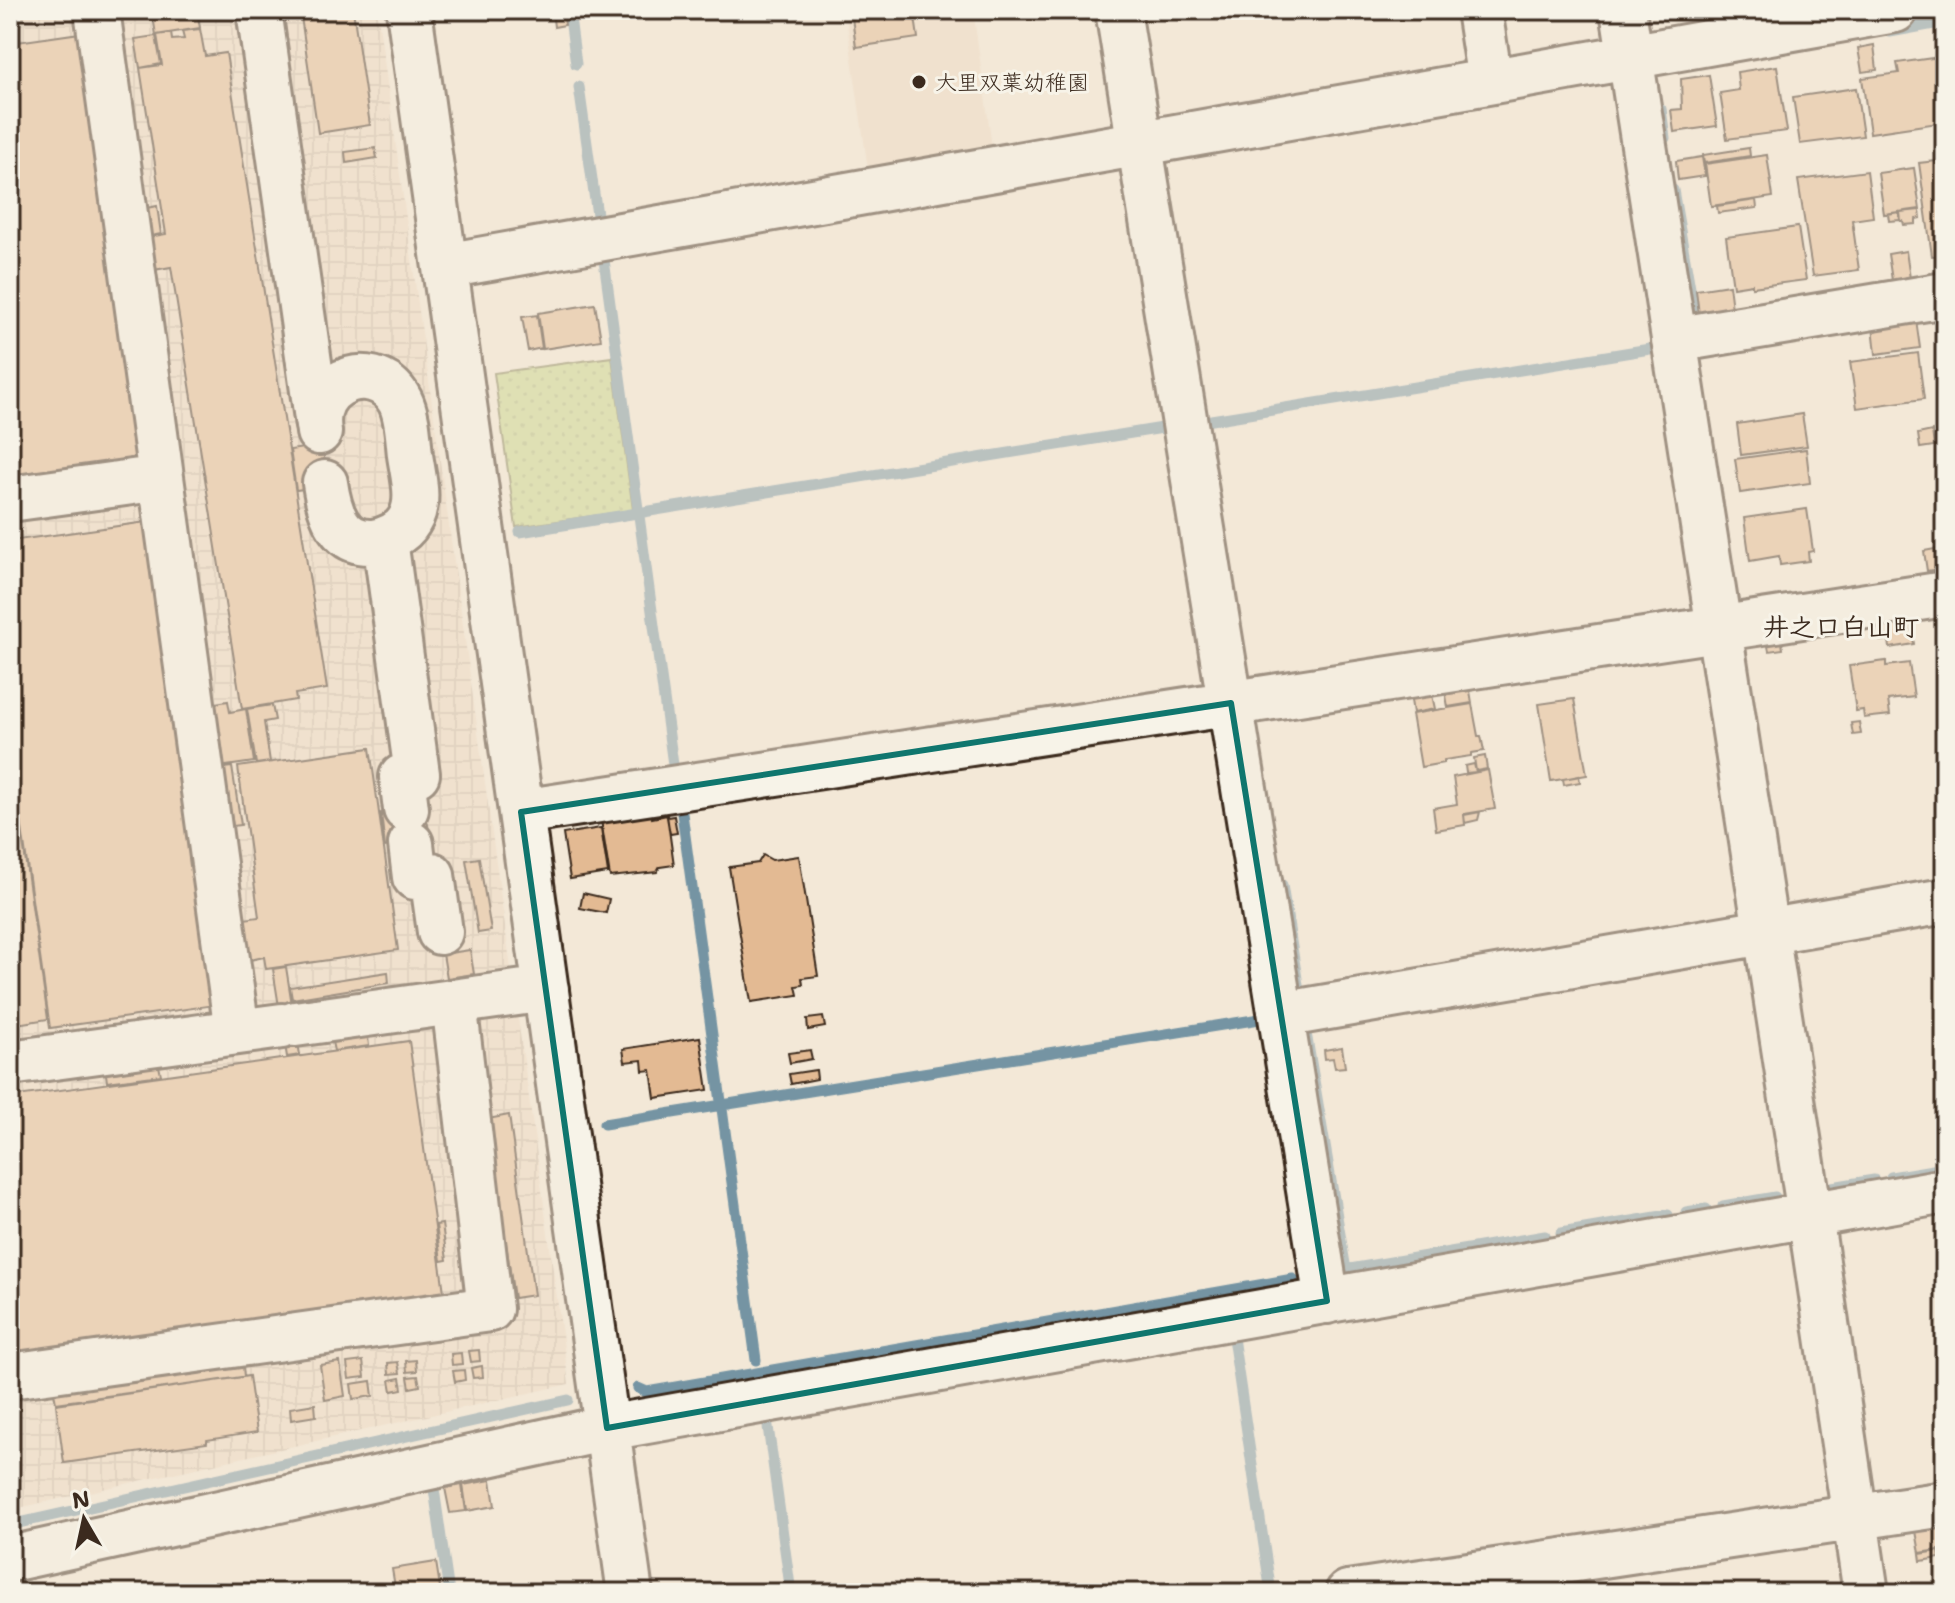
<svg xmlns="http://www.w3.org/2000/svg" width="1955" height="1603" font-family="'Shantell Sans','Klee One',sans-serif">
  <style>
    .built { fill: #eedac3 }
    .industrial { fill: url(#industrial-grid) }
    .grass { fill: url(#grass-dots); stroke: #828054; stroke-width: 2 }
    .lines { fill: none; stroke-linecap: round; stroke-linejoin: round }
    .stream { stroke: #7494a3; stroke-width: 11 }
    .building { fill: #e3ba93; stroke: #3b2a1e; stroke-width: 2 }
    .minor-casing { stroke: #3b2a1e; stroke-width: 50 }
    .minor { stroke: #f7f3e8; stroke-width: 44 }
    .marked { fill: none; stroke: #0f766e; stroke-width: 6; stroke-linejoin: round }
    .poi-dot { fill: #3b2a1e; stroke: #f7f3e8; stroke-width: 3 }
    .labels { text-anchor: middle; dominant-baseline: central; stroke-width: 6; stroke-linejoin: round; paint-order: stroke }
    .poi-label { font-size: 22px; fill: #3b2a1e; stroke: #f7f3e8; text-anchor: start }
    .quarter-label { font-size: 26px; font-weight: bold; fill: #3b2a1e; stroke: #f7f3e8 }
  </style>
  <defs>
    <pattern id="industrial-grid" width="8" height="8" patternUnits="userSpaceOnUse" patternTransform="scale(2)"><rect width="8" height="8" fill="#eedac3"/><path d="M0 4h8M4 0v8" fill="none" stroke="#cdbba7"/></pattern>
    <pattern id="grass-dots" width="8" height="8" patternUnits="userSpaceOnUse" patternTransform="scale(2)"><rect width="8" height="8" fill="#c8d78b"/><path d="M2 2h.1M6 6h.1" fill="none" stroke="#adb978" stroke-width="1.8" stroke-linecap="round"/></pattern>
  </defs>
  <rect width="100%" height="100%" fill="#f3e8d7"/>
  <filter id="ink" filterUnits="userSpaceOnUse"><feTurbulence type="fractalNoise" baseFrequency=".0125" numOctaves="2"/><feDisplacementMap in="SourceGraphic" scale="16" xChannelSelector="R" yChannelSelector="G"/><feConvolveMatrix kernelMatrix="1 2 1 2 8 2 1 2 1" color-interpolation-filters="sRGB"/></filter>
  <g filter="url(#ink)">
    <path class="built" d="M845 10H973L993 154 869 176Z"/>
    <path class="industrial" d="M10 10H377L569 1384 10 1510Z"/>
    <path class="grass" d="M612 357 633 510 516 527 494 373Z"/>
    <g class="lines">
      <path class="stream" d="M569 10 576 64
        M1890 32 1945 22
        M579 87 598 222
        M1661 109 1665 138
        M1673 190 1695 317
        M604 260 674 772
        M1205 421 1656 348
        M520 532 1169 427
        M681 806 756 1360
        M1282 885 1299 991
        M1306 1033 1346 1270
        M604 1124 1266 1018
        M1891 1177 1945 1168
        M1832 1187 1874 1180
        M1723 1206 1775 1197
        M1686 1212 1706 1209
        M1561 1233 1668 1215
        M1350 1269 1545 1236
        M1232 1331 1271 1593
        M638 1388 647 1392 1293 1279
        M766 1412 791 1593
        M434 1489 449 1593
        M10 1525 568 1400"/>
    </g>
    <path class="building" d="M152 10H197L200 28 156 35Z
      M300 10H353L370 125 318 133Z
      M552 10H563L565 25 554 27Z
      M851 10H914L918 38 856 47Z
      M1720 10H1740L1742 22 1722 25Z
      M200 29 205 56 226 53 327 689 295 694 296 700 242 709 171 267 154 270 149 237 166 234 140 68 162 65 157 35 171 33 172 40 184 39 182 31Z
      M80 33 140 460 10 478V43Z
      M156 36 161 64 140 68 135 39Z
      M1874 45 1877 70 1862 72 1858 48Z
      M1940 57 1945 92V122L1870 133 1862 78 1899 73 1897 63Z
      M1777 66 1787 131 1727 139 1720 93 1739 90 1737 72Z
      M1709 75 1717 126 1674 132 1671 110 1682 109 1681 79Z
      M1856 88 1863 136 1800 144 1793 97Z
      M375 148 377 158 346 163 345 152Z
      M1749 148 1750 156 1704 163 1703 155Z
      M1767 155 1773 197 1711 206 1705 164Z
      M1702 157 1705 176 1678 180 1676 161Z
      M1945 160V255L1932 256 1919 163Z
      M1914 168 1920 209 1884 214 1878 173Z
      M1867 171 1873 217 1852 220 1859 270 1813 276 1798 180Z
      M1756 200 1757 208 1718 213 1717 206Z
      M157 206 161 234 146 237 141 209Z
      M1920 210 1921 218 1916 219V224L1904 225 1903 221H1901L1900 212Z
      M1899 212 1900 220 1889 221 1888 214Z
      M1798 227 1806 280 1752 287V284L1733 287 1726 237Z
      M1906 251 1911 285 1893 287 1888 254Z
      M1729 285 1732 309 1699 314 1696 290Z
      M595 304 601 340 543 349 538 313Z
      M537 315 542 348 528 351 522 317Z
      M1916 320 1920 348 1876 354 1873 326Z
      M1918 353 1924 399 1857 408 1850 362Z
      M1802 414 1807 446 1741 455 1737 424Z
      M1932 431 1934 446 1920 448 1918 434Z
      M317 446 323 450 328 483 324 486 296 490 290 450Z
      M1806 449 1810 483 1740 493 1735 459Z
      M1807 509 1813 551 1808 552 1809 561 1780 565 1779 556 1750 561 1744 518Z
      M147 522 215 1005 50 1028 10 742V541Z
      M1935 549 1937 569 1927 571 1924 551Z
      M1910 614 1914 644 1890 648 1889 640 1880 641 1877 619Z
      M1781 635 1783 649 1769 651 1766 636Z
      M1886 661V666L1909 663 1914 697 1888 700 1890 715 1864 718 1863 710 1856 711 1849 666Z
      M1469 685 1472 703 1448 707 1445 690Z
      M1431 690 1435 709 1413 713 1410 694Z
      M1574 699 1587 775 1551 781 1539 704Z
      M228 701 230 712 246 709 254 762 219 767 209 704Z
      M1472 704 1478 736H1481L1484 751 1471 753V756L1444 760V763L1421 767 1412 714Z
      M272 705 275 720 264 722 270 762 256 764 247 709Z
      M1859 722 1861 734 1853 735 1851 723Z
      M370 748 398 950 266 969 264 957 250 960 244 919 259 917 238 767Z
      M10 751 48 1019 10 1025Z
      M1485 756 1487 769 1476 771 1474 758Z
      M1474 764 1476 772 1466 773 1465 766Z
      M232 767 241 825 233 826 223 768Z
      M1488 770 1495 809 1464 814 1465 825 1436 830 1433 808 1457 804 1453 777Z
      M1579 776 1580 782 1564 785 1563 779Z
      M417 808 427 820 429 830 424 842 385 847 381 813Z
      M651 812 652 818 667 815 674 865 660 867 657 872 610 877 601 820Z
      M1480 812 1478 820 1465 823 1464 815Z
      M674 816 677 833 670 834 667 817Z
      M601 828 608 873 570 879 563 834Z
      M763 855 772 860 799 856 818 976 802 978 803 985 796 986 798 995 751 1002 729 867 758 863Z
      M479 858 491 931 478 933 466 860Z
      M583 893 609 899 606 913 580 908Z
      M470 950 474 974 447 978 443 954Z
      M286 967 300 1055 287 1057 273 969Z
      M388 972 389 983 292 999 290 987Z
      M823 1017 825 1027 808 1030 807 1019Z
      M368 1037 369 1046 334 1051 332 1042Z
      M700 1037 708 1090 655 1098 651 1070 643 1071 642 1060 625 1062 623 1049Z
      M409 1041 444 1292 10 1353V1097Z
      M1342 1047 1345 1067 1335 1068 1333 1058 1325 1059 1324 1050Z
      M810 1050 812 1059 790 1063 788 1053Z
      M159 1066 161 1075 107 1082 106 1074Z
      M816 1070 817 1079 791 1084 789 1074Z
      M509 1115 534 1295 514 1298 488 1119Z
      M442 1224 447 1260 441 1261 436 1225Z
      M479 1350 480 1361 471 1362 469 1351Z
      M461 1353 462 1364 452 1365 451 1354Z
      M416 1360 417 1371 407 1372 406 1361Z
      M363 1361 365 1377 349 1379 347 1363Z
      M340 1362 345 1396 325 1400 320 1365Z
      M398 1362 400 1373 389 1374 388 1363Z
      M243 1366 244 1377 56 1403 54 1393Z
      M482 1366 483 1377 473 1378 471 1368Z
      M464 1370 465 1380 455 1382 453 1371Z
      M249 1376 257 1432 207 1440V1443L64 1463 56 1404Z
      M418 1376 420 1386 410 1388 408 1377Z
      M400 1378 402 1389 392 1391 390 1380Z
      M371 1381 373 1396 353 1399 351 1384Z
      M315 1404 316 1416 291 1420 290 1408Z
      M491 1480 495 1506 467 1511 463 1485Z
      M462 1485 466 1511 450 1513 445 1488Z
      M1945 1526V1549L1920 1553 1916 1531Z
      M1939 1551 1940 1558 1921 1561 1920 1554Z
      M436 1562 441 1593H396L392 1569Z"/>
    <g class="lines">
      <g class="minor-casing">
        <path id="minor" d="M97 10 237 1032
          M259 10 318 426
          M409 10 630 1593
          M1118 10 1327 1301
          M1479 10 1490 81
          M1623 10 1810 1215 1866 1593
          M445 266 1895 10
          M1674 340 1945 295
          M319 432C316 414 321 395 338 385 360 371 388 378 400 401 408 417 408 438 410 455 413 476 421 502 409 521 402 533 387 540 373 542 338 544 329 511 325 483
          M10 499 161 478
          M385 540 417 774 402 777 406 809
          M521 812 1945 594
          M411 844 415 877 432 875 440 932
          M1281 1015 1945 901
          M295 1024 546 989
          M10 1063 282 1026
          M10 1376 490 1309 454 1002
          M10 1559 607 1428 1945 1191
          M1348 1593 1945 1504"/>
      </g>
      <use href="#minor" class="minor"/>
    </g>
  </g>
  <path d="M0 0H1955V1603H0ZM1231 703 1327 1301 607 1428 521 812Z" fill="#f3e8d7" fill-opacity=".55" fill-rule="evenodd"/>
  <path class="marked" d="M1231 703 1327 1301 607 1428 521 812Z"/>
  <circle class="poi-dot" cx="919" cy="82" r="8"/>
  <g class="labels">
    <g class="poi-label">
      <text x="935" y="82">大里双葉幼稚園</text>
    </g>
    <g class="quarter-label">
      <text x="1841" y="626">井之口白山町</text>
    </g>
  </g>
  <rect width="1955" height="1603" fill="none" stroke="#f7f3e8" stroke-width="40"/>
  <rect x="20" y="20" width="1915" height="1563" fill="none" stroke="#3b2a1e" stroke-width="3" filter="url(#ink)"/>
  <g transform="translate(84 1519) rotate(351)" stroke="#f7f3e8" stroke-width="6" paint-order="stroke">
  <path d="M0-6L14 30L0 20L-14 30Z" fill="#3b2a1e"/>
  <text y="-12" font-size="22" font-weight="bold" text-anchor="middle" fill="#3b2a1e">N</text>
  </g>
</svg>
